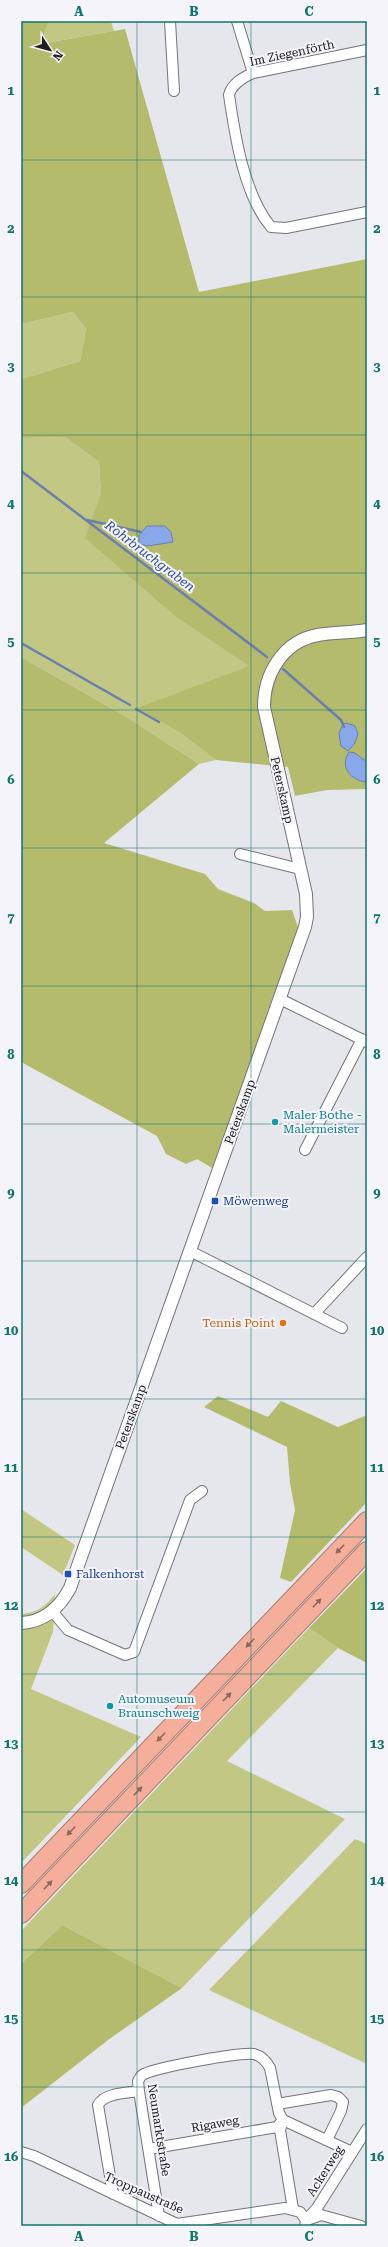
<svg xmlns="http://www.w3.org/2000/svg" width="388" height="2247" font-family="'Roboto Serif',serif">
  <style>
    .green { fill: #c2c883 }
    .forest { fill: #b5bb6c }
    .water { fill: #89a8ea; stroke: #6a7fae }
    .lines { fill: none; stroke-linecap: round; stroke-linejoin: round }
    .stream { stroke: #6a7fae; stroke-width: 2.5 }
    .minor-casing { stroke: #747479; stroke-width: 12 }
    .tertiary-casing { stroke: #747479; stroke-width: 14 }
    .motorway-casing { stroke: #aa7c70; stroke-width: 20 }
    .minor { stroke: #fff; stroke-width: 10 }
    .tertiary { stroke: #fff; stroke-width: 12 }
    .motorway { stroke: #f5ae9a; stroke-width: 18 }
    .oneway { fill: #8a675e }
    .grid { fill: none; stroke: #0f766e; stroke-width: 1; stroke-opacity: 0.55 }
    .culture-dot { fill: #0f9aa8; stroke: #f4f4fa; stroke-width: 1.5 }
    .transit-dot { fill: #1a4fb4; stroke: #f4f4fa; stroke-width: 1.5 }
    .food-dot { fill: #e8710a; stroke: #f4f4fa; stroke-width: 1.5 }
    .labels { text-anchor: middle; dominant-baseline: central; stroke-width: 4; stroke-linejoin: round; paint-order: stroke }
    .street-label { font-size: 12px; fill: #202022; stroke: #f4f4fa }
    .culture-label { font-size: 12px; fill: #0d838f; stroke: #f4f4fa; text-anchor: start }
    .transit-label { font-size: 12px; fill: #164399; stroke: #f4f4fa; text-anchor: start }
    .food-label { font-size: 12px; fill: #c56008; stroke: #f4f4fa; text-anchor: end }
    .water-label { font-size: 13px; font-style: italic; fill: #2e4e9c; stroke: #f4f4fa }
    .neatline { fill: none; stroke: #0f766e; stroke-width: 1.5 }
    .grid-label { font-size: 13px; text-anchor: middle; font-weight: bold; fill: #0f766e }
  </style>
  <rect width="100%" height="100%" fill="#e6e7ec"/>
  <path class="green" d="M49 21H111L114 31 39 44Z
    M73 312 86 329 80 361 21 379V324Z
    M65 437 99 462 101 493 86 538 177 618 250 666 138 708 179 732 216 760 199 764 125 716 21 657V438Z
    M21 1509 75 1545 63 1575 21 1547Z
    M55 1594 53 1632 31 1689 141 1737 21 1863V1614C37 1613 46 1606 55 1594Z
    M309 1628 338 1648 227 1761 345 1819 182 1988 62 1925 21 1964V1931Z
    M355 1839 367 1844V2064L209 1990Z"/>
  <path class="forest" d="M21 21H49L40 44 125 29 199 292 367 259V789L327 790 295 796 288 767 216 760 179 732 137 708 249 666 177 618 85 538 101 493 99 462 65 437 21 438V379L80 361 86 329 73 312 21 324Z
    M21 657 125 716 199 764 104 843 205 874 218 889 254 903 265 911 292 910 300 933 212 1168 197 1159 186 1164 166 1154 157 1136 21 1062Z
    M218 1396 268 1417 281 1401 338 1427 367 1415V1502L291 1582 280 1578 295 1510 290 1483 287 1447 204 1407Z
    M367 1568V1663L338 1648 309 1628Z
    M62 1925 182 1988 108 2040 21 2108V1964Z"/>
  <path class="water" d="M147 526H165L171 532 173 542 148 546 139 544V535Z
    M347 723 355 726 358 734 355 743 348 751 341 746 339 733 343 724Z
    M349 752 355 753 364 760H367V782C351 781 339 767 349 752Z"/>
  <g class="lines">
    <path class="stream" d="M21 471 267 657
      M87 520 141 532
      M21 643 130 705
      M283 669 341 720 344 727
      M136 709 159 722"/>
    <g class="minor-casing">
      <path id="minor" d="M170 21 174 91
        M237 21 253 73
        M367 50 253 73C244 77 232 83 229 95 235 136 244 195 271 227L286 228 367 212
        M240 854 300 869
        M280 999 367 1042
        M305 1150 362 1039
        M190 1251 342 1328
        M314 1314 367 1257
        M52 1611 68 1630 125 1655 134 1652 190 1500 202 1491
        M277 2104 331 2095 338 2097 343 2102 341 2111 327 2140
        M283 2120 280 2130 293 2209
        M149 2149 277 2127 283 2120
        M21 2152 34 2156 177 2224 285 2208 300 2212 306 2220
        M113 2194 98 2105C104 2093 127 2093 139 2091
        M159 2216 139 2091 138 2081C140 2078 141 2075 144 2074 159 2067 239 2052 254 2054 261 2056 267 2062 270 2068L279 2113 283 2120 352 2152
        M307 2220 321 2215 361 2226
        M305 2226 306 2220 317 2208 367 2129"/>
    </g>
    <g class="tertiary-casing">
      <path id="tertiary" d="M21 1623C44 1622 60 1607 70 1588L305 927 307 917 306 894 264 707C264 674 283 641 318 635 334 632 351 633 367 630"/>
    </g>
    <g class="motorway-casing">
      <path id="motorway" d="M21 1884 367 1521
        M21 1914 367 1551"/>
    </g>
    <use href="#minor" class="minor"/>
    <use href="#tertiary" class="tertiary"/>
    <use href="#motorway" class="motorway"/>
  </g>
  <defs><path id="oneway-solid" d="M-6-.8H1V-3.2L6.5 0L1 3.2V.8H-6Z"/></defs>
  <g class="oneway">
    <use href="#oneway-solid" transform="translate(340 1549) rotate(134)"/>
    <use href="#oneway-solid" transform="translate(317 1603) rotate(-46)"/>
    <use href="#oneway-solid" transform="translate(250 1643) rotate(134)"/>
    <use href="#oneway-solid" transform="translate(227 1697) rotate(-46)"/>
    <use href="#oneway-solid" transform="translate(161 1737) rotate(134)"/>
    <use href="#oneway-solid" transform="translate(138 1791) rotate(-46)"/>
    <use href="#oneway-solid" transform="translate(71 1831) rotate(134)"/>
    <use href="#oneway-solid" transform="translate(48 1885) rotate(-46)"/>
  </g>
  <path class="grid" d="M137 21V2226M251 21V2226M21 160H367M21 297H367M21 435H367M21 573H367M21 710H367M21 848H367M21 986H367M21 1124H367M21 1261H367M21 1399H367M21 1537H367M21 1674H367M21 1812H367M21 1950H367M21 2087H367"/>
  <g class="culture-dot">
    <circle cx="275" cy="1122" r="4"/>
    <circle cx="110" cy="1706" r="4"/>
  </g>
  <g class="transit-dot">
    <rect x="211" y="1197" width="8" height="8" rx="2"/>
    <rect x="64" y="1570" width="8" height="8" rx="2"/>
  </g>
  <circle class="food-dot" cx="283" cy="1323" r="4"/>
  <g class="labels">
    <g class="street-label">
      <text transform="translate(292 53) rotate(-12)">Im Ziegenförth</text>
      <text transform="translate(282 790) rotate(77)">Peterskamp</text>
      <text transform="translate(240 1112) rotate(-70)">Peterskamp</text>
      <text transform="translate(131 1417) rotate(-70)">Peterskamp</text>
      <text transform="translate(215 2124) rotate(-10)">Rigaweg</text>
      <text transform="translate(159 2130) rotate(81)">Neumarktstraße</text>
      <text transform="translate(325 2171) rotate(-58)">Ackerweg</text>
      <text transform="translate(144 2193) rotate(24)">Troppaustraße</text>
    </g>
    <g class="culture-label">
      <text x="283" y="1115">Maler Bothe -<tspan x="283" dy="14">Malermeister</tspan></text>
      <text x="118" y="1699">Automuseum<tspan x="118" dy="14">Braunschweig</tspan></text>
    </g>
    <g class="transit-label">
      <text x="223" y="1201">Möwenweg</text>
      <text x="76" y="1574">Falkenhorst</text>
    </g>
    <g class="food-label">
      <text x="275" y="1323">Tennis Point</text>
    </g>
    <g class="water-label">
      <text transform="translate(150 556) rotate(37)">Rohrbruchgraben</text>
    </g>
  </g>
  <rect width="388" height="2247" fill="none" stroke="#f4f4fa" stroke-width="44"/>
  <g transform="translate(50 50) rotate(126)" stroke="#f4f4fa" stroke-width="3" paint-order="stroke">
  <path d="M0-3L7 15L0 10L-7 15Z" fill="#202022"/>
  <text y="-6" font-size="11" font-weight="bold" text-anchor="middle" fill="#202022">N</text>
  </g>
  <rect x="22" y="22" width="344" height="2203" class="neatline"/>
  <g class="grid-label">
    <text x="79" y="16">A</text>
    <text x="194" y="16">B</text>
    <text x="309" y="16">C</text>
    <text x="11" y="95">1</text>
    <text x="377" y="95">1</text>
    <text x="11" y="233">2</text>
    <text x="377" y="233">2</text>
    <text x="11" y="371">3</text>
    <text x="377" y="371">3</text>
    <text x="11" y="508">4</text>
    <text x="377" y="508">4</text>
    <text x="11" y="646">5</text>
    <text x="377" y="646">5</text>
    <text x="11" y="784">6</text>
    <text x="377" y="784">6</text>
    <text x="11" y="922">7</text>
    <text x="377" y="922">7</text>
    <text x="11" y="1059">8</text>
    <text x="377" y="1059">8</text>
    <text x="11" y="1197">9</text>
    <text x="377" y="1197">9</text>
    <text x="11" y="1335">10</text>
    <text x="377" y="1335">10</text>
    <text x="11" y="1472">11</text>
    <text x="377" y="1472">11</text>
    <text x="11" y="1610">12</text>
    <text x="377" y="1610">12</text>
    <text x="11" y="1748">13</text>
    <text x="377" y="1748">13</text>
    <text x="11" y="1885">14</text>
    <text x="377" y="1885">14</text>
    <text x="11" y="2023">15</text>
    <text x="377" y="2023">15</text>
    <text x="11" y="2161">16</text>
    <text x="377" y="2161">16</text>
    <text x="79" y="2241">A</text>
    <text x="194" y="2241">B</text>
    <text x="309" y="2241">C</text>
  </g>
</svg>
